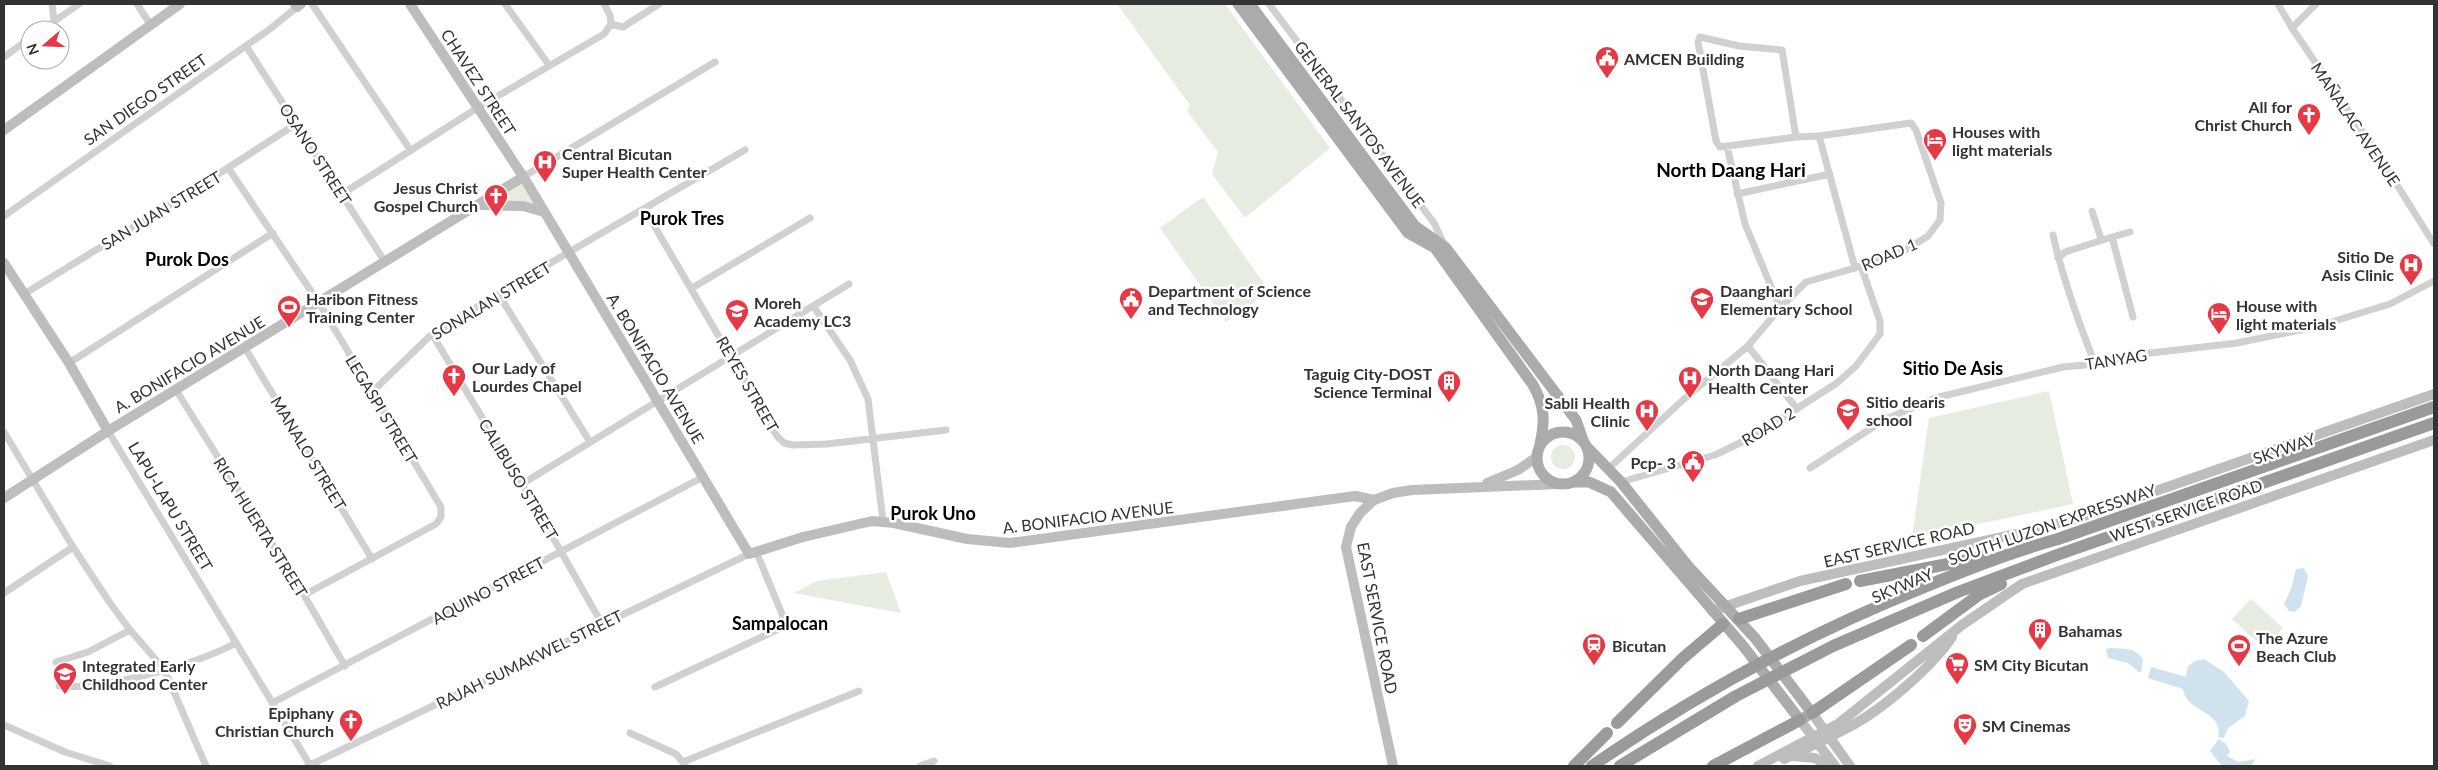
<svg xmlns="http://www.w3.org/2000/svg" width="2438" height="770" font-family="Lato,sans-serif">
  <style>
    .green { fill: #e6ecdf }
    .water { fill: #cfe2ee }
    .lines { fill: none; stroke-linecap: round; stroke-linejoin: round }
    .street { stroke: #d0d0d0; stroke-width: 7 }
    .secondary { stroke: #bdbdbd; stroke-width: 10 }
    .primary { stroke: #ababab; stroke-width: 11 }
    .highway { stroke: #9a9a9a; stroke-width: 12 }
    .labels { text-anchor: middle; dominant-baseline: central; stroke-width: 5; stroke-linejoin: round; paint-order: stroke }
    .poi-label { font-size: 16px; font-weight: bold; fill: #333; stroke: #fff; text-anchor: start }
    .street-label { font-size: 16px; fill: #333; stroke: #fff }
    .neighbourhood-label { font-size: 18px; font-weight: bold; fill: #000; stroke: #fff }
    .quarter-label { font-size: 19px; font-weight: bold; fill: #000; stroke: #fff }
  </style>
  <rect width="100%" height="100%" fill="#fff"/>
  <path class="green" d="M1117 4H1225L1330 148 1245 218 1212 174 1218 152 1187 111 1190 105Z
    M523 182 537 207 489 203Z
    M1203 197 1269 291 1226 322 1160 228Z
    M2049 391 2073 504 1912 538 1929 418Z
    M1551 457a12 12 0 1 1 24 0a12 12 0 1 1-24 0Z
    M886 572 901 613 794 593 817 581Z
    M2251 599 2283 628 2264 648 2232 619Z"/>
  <path class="water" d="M2304 568 2308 576 2301 606 2295 612 2289 611 2284 604 2291 589 2296 569Z
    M2110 648C2122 649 2137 647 2143 660L2141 672H2139L2128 663 2108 658 2106 649Z
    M2204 659 2224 672 2249 701 2245 716 2228 728 2224 738 2218 737C2224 710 2186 713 2183 689L2148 678 2151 667 2186 677 2188 666 2195 661Z
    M2219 739 2226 744 2230 752 2227 756 2239 762 2255 759 2251 766H2222L2210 751Z"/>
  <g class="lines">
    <path class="street" d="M52 4 54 21
      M137 4 150 24
      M312 4 411 151
      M505 4 549 65
      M604 4 610 15 611 24
      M1269 4 1434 223 1445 246
      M2278 4 2292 28 2377 153 2434 244
      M611 24 623 27 659 4
      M2292 28 2316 4
      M42 30 79 4
      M246 46 385 262
      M4 57 30 38
      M1819 136 1855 268
      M1727 146 1745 224 1780 308
      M229 169 319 303 441 507V517L436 524 304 595
      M523 177 715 62
      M342 194 479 107 604 34 611 24
      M1737 194 1830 174
      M645 210 777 436 784 443 793 445 827 444 946 430
      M2092 211 2101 239
      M4 216 270 29 297 7
      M2053 235C2063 280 2078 321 2095 364
      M2112 237 2130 232
      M2058 258 2065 252 2112 237 2133 317
      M692 288 810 218
      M24 294 181 198 296 124
      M499 295 590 442
      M814 307 850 360 868 399 883 521
      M432 334 534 504 602 624
      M1748 346 1797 409
      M245 348 372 559
      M69 363 273 233
      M176 390 304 595 345 666
      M372 392 432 334 569 252 745 150
      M108 431 310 765
      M4 432 73 547 110 603 130 630 164 669 206 766
      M1810 468 1884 420 1935 398 2063 367 2095 364 2142 354 2237 343 2315 327 2390 304 2434 281
      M1608 469 1684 399 1748 346 1780 308 1806 282 1855 268 1904 251 1928 236 1940 220 1941 203 1916 130 1911 123 1819 136 1796 137 1720 147 1716 141 1698 42 1700 37 1739 46 1782 50 1796 137
      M1621 482 1715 455 1752 437 1837 383 1856 366 1880 334V321L1861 266
      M522 484 849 284
      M4 593 73 547
      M56 662 88 652 130 630
      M59 686C102 691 197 664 236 643
      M655 687 783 627 784 621 782 614 756 551
      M272 703 703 477
      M4 725 65 752 110 766
      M630 733 676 754 685 765
      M683 762 859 691
      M308 766 749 554
      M920 766 934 761"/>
    <path class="secondary" d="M295 4 297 7 301 4
      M410 4 526 181 749 554 803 537 872 521 894 523 967 539 1010 543 1355 496 1374 500
      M4 130 180 4
      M480 205 523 206 544 212
      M4 263 69 363 108 431
      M1487 483 1518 470 1537 457
      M4 498 108 431 523 177
      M1712 611 1800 581 2035 530 2084 516 2434 394
      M1812 713 1850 766
      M1800 720 1835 766
      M1793 756 1815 758 1829 766
      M1784 759C1806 748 1828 739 1849 727 1882 710 1932 667 1952 637
      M1393 766 1346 547 1351 527 1360 513 1374 500 1393 493 1412 490 1559 484
      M1758 766 1838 724 1962 625 2022 584 2434 440"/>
    <path class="primary" d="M1238 4 1408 233 1435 248 1533 385C1545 406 1545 422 1540 444
      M1250 4 1415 226 1446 248 1576 420 1584 443
      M1537 458a26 26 0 1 1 52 0a26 26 0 1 1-52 0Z
      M1574 482H1589L1611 492 1744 647 1800 720 1812 713 1755 638 1688 566 1621 482 1586 446"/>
    <path class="highway" d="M1860 581 1984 557
      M1739 619 1846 584
      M1923 636 1980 594 2001 584
      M1812 713 1911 645
      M1617 723 1683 658 1723 624
      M1574 766 1607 733
      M1592 766C1696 694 1805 635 1922 588 1967 569 2011 552 2058 539L2434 407
      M1620 766 1736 696 1833 646 1958 592 2057 555 2434 423
      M1713 766 1800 720"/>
  </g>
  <defs>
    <g id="civic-pin" transform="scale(1.25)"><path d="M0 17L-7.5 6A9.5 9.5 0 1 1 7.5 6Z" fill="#e63946" stroke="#fff"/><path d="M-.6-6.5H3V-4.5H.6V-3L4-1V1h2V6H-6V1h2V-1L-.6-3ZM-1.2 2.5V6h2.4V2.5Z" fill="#fff"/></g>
    <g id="church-pin" transform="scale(1.25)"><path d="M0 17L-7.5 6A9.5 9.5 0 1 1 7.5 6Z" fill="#e63946" stroke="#fff"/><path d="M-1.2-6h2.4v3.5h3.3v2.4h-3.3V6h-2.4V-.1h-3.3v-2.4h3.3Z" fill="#fff"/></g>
    <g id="hotel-pin" transform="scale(1.25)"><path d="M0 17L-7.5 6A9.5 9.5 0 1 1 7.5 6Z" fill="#e63946" stroke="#fff"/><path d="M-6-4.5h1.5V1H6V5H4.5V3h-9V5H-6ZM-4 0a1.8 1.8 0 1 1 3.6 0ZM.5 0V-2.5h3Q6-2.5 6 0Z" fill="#fff"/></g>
    <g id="hospital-pin" transform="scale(1.25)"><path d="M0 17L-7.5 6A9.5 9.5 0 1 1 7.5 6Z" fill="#e63946" stroke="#fff"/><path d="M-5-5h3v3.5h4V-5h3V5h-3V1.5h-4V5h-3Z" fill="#fff"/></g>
    <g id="school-pin" transform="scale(1.25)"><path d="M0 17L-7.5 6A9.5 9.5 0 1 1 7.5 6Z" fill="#e63946" stroke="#fff"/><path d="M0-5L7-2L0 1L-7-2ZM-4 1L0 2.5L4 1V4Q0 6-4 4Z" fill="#fff"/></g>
    <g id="stadium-pin" transform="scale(1.25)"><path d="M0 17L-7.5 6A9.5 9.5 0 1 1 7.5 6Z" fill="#e63946" stroke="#fff"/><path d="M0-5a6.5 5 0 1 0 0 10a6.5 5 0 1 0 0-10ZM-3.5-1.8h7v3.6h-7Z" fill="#fff"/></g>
    <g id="building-pin" transform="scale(1.25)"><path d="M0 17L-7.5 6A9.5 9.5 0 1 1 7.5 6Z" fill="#e63946" stroke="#fff"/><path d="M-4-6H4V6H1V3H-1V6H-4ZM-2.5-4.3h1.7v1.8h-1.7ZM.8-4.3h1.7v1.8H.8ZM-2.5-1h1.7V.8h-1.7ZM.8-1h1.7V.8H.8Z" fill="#fff"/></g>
    <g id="station-pin" transform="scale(1.25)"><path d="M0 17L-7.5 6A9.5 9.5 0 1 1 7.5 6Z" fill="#e63946" stroke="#fff"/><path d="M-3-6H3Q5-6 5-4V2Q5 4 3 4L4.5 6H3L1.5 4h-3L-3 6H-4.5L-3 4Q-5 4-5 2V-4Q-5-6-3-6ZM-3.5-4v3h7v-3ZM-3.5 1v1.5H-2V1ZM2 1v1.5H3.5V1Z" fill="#fff"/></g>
    <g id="supermarket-pin" transform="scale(1.25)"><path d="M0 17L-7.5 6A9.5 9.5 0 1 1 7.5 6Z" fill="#e63946" stroke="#fff"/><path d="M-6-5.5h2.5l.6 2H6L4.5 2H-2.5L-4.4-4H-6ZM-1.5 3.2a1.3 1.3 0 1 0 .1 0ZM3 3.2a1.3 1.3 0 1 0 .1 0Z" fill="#fff"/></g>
    <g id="theatre-pin" transform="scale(1.25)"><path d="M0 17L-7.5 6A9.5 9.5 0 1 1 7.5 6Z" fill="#e63946" stroke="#fff"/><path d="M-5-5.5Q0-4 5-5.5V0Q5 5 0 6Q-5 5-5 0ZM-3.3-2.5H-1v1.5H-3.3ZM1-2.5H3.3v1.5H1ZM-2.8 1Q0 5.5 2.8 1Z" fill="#fff"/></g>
  </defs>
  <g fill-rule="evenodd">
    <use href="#civic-pin" x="1607" y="58"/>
    <use href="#church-pin" x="2309" y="115"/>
    <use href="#hotel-pin" x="1935" y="140"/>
    <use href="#hospital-pin" x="545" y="162"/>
    <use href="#church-pin" x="496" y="196"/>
    <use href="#hospital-pin" x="2411" y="265"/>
    <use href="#civic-pin" x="1131" y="299"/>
    <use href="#school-pin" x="1702" y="299"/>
    <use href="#stadium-pin" x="289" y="307"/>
    <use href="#school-pin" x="737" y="311"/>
    <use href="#hotel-pin" x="2219" y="314"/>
    <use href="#church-pin" x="454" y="376"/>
    <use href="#hospital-pin" x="1690" y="378"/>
    <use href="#building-pin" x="1449" y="382"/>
    <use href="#school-pin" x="1848" y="410"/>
    <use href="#hospital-pin" x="1647" y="411"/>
    <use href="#civic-pin" x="1693" y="462"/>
    <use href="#building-pin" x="2040" y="630"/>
    <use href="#station-pin" x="1594" y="645"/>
    <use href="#stadium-pin" x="2239" y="646"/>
    <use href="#supermarket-pin" x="1957" y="664"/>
    <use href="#school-pin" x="65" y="674"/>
    <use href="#church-pin" x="351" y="721"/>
    <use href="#theatre-pin" x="1965" y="725"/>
  </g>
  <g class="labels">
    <g class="poi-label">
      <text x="1624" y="58">AMCEN Building</text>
      <text x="2292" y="106" text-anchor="end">All for<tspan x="2292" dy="18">Christ Church</tspan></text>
      <text x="1952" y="131">Houses with<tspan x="1952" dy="18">light materials</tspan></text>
      <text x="562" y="153">Central Bicutan<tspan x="562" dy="18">Super Health Center</tspan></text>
      <text x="478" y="187" text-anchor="end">Jesus Christ<tspan x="478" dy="18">Gospel Church</tspan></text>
      <text x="2394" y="256" text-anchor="end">Sitio De<tspan x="2394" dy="18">Asis Clinic</tspan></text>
      <text x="1148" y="290">Department of Science<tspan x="1148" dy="18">and Technology</tspan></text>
      <text x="1720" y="290">Daanghari<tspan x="1720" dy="18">Elementary School</tspan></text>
      <text x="306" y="298">Haribon Fitness<tspan x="306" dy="18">Training Center</tspan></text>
      <text x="754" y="302">Moreh<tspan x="754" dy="18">Academy LC3</tspan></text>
      <text x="2236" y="305">House with<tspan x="2236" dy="18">light materials</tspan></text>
      <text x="472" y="367">Our Lady of<tspan x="472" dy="18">Lourdes Chapel</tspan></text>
      <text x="1708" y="369">North Daang Hari<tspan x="1708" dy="18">Health Center</tspan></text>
      <text x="1432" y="373" text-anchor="end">Taguig City-DOST<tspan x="1432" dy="18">Science Terminal</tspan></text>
      <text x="1866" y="401">Sitio dearis<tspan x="1866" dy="18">school</tspan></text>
      <text x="1630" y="402" text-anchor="end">Sabli Health<tspan x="1630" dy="18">Clinic</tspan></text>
      <text x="1676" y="462" text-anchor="end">Pcp- 3</text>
      <text x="2058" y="630">Bahamas</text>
      <text x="2256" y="637">The Azure<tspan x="2256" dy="18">Beach Club</tspan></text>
      <text x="1612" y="645">Bicutan</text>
      <text x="1974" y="664">SM City Bicutan</text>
      <text x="82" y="665">Integrated Early<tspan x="82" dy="18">Childhood Center</tspan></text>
      <text x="334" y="712" text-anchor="end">Epiphany<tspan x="334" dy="18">Christian Church</tspan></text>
      <text x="1982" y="725">SM Cinemas</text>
    </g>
    <g class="street-label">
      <text transform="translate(479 82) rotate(57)">CHAVEZ STREET</text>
      <text transform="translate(145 99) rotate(-35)">SAN DIEGO STREET</text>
      <text transform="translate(1360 124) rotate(53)">GENERAL SANTOS AVENUE</text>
      <text transform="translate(2356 124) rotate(56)">MAÑALAC AVENUE</text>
      <text transform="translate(316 154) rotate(57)">OSANO STREET</text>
      <text transform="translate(161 210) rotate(-31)">SAN JUAN STREET</text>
      <text transform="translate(1889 254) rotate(-23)">ROAD 1</text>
      <text transform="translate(491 300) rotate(-31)">SONALAN STREET</text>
      <text transform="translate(2116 359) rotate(-9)">TANYAG</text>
      <text transform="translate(189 364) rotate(-31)">A. BONIFACIO AVENUE</text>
      <text transform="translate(656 368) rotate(59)">A. BONIFACIO AVENUE</text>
      <text transform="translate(748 384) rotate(60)">REYES STREET</text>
      <text transform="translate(382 409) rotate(59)">LEGASPI STREET</text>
      <text transform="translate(1768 426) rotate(-31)">ROAD 2</text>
      <text transform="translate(2284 448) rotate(-19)">SKYWAY</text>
      <text transform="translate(309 453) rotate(59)">MANALO STREET</text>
      <text transform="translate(519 479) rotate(59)">CALIBUSO STREET</text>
      <text transform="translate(171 506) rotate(59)">LAPU-LAPU STREET</text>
      <text transform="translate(2186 510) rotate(-19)">WEST SERVICE ROAD</text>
      <text transform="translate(1088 517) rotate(-7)">A. BONIFACIO AVENUE</text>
      <text transform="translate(2052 524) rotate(-19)">SOUTH LUZON EXPRESSWAY</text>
      <text transform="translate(261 527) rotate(58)">RICA HUERTA STREET</text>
      <text transform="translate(1899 544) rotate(-13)">EAST SERVICE ROAD</text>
      <text transform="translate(1902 585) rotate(-23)">SKYWAY</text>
      <text transform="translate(488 590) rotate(-28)">AQUINO STREET</text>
      <text transform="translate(1378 618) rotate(79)">EAST SERVICE ROAD</text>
      <text transform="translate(529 659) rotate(-26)">RAJAH SUMAKWEL STREET</text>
    </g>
    <g class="neighbourhood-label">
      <text x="682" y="218">Purok Tres</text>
      <text x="187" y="259">Purok Dos</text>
      <text x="1953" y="368">Sitio De Asis</text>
      <text x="933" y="513">Purok Uno</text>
      <text x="780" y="623">Sampalocan</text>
    </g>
    <g class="quarter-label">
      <text x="1731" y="169">North Daang Hari</text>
    </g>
  </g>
  <rect width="2438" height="770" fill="none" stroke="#333333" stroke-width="10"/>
  <g transform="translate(45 45) rotate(251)"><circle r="24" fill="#ffffff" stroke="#adadad"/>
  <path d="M0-4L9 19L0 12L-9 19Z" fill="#e63946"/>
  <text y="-8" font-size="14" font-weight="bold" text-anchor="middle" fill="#333333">N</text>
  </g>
</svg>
